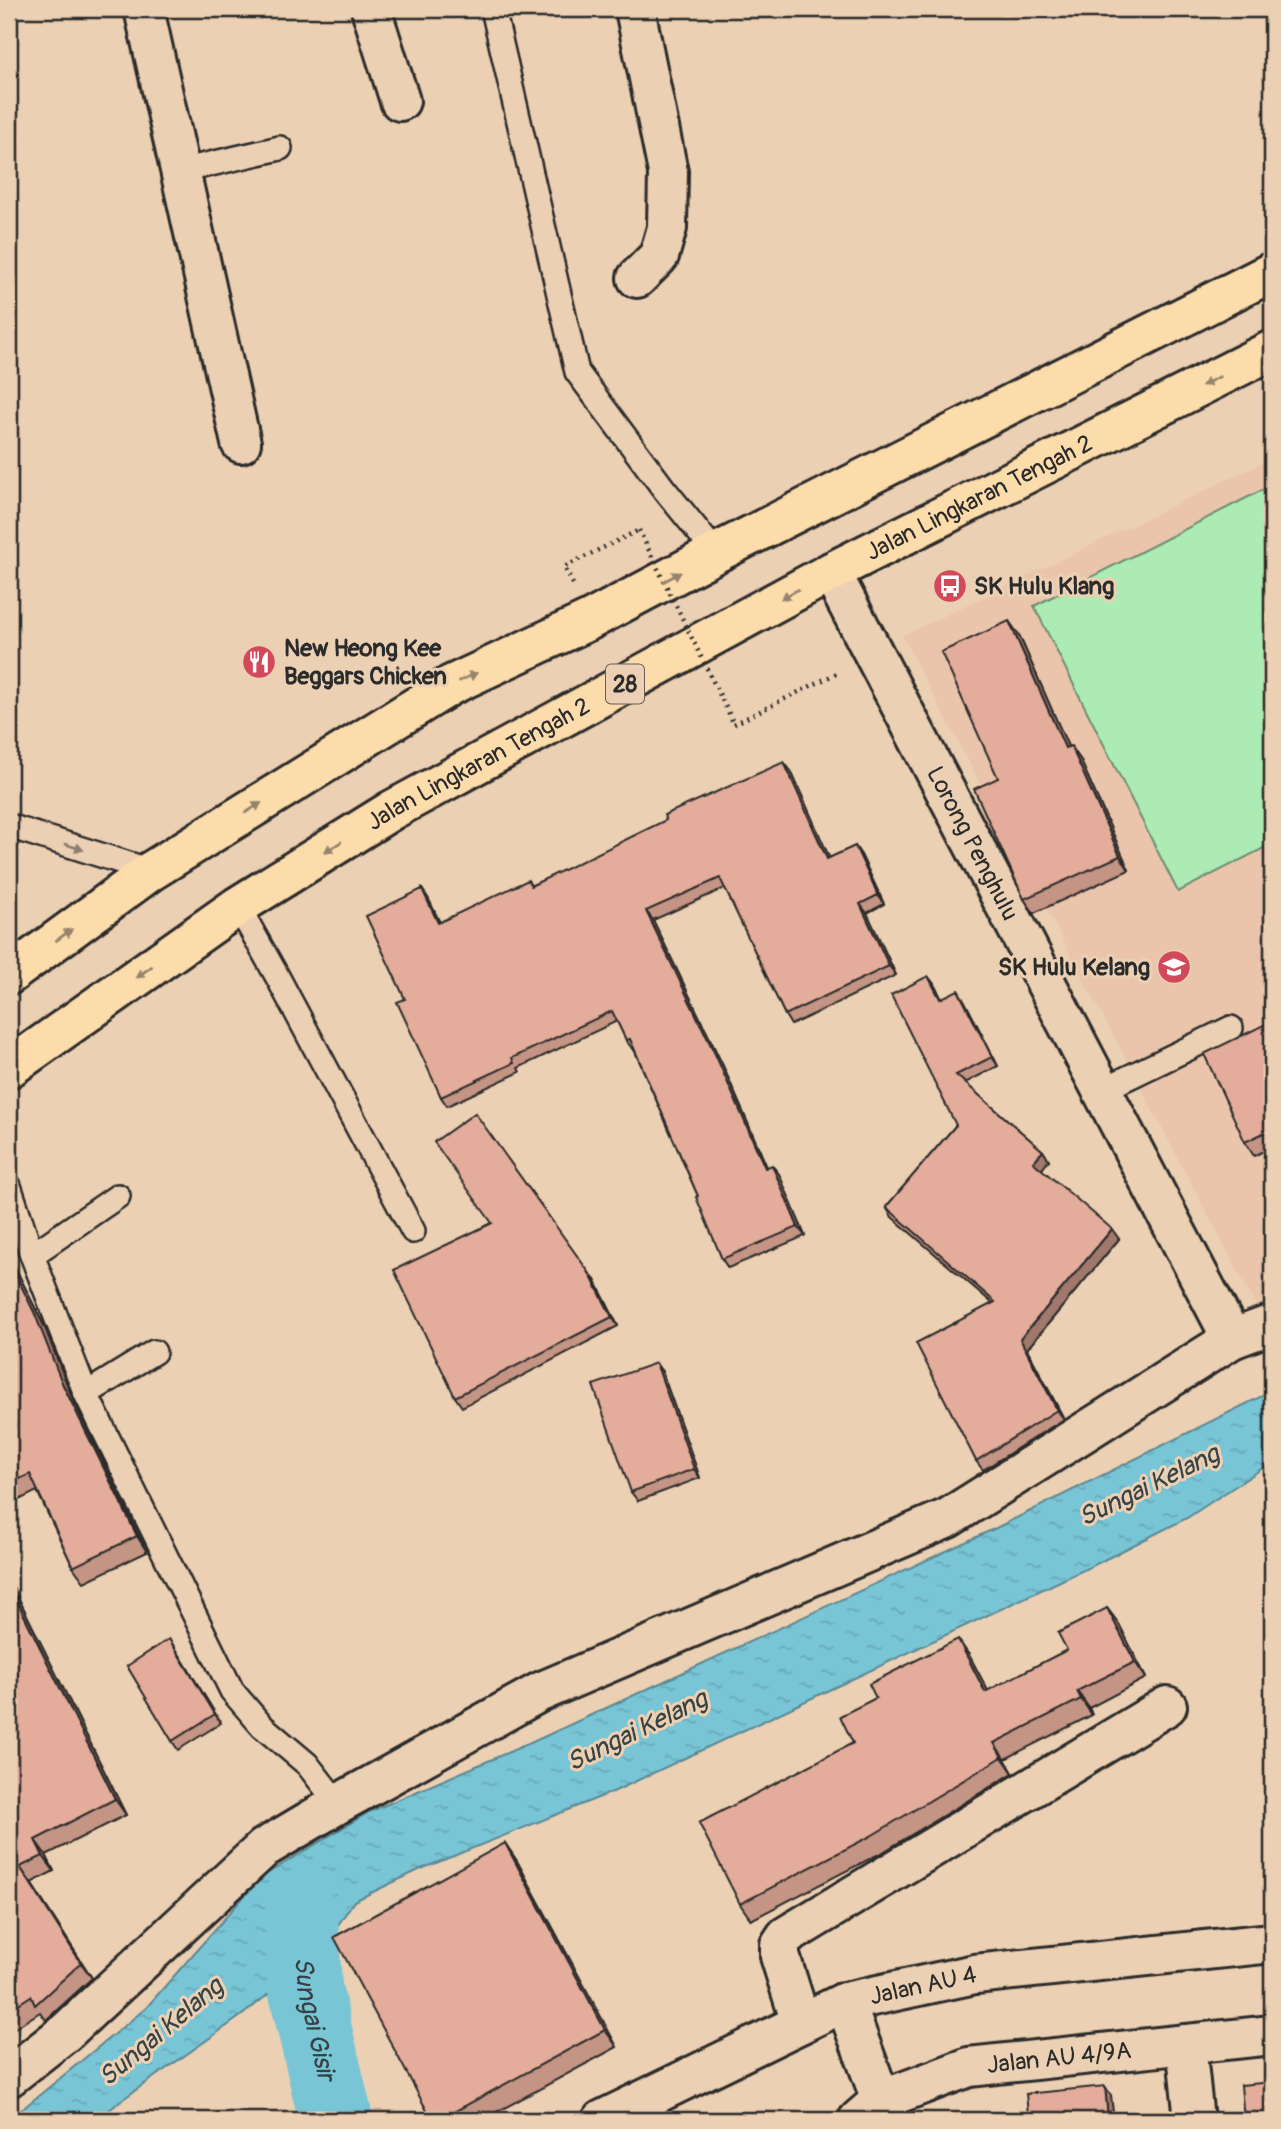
<svg xmlns="http://www.w3.org/2000/svg" width="1281" height="2129" font-family="Pangolin,sans-serif">
  <style>
    .built { fill: #eac5ac }
    .grass { fill: #acebb3; stroke: #6c8b6f; stroke-width: 2 }
    .water { fill: url(#water-ripples); stroke: #598792; stroke-width: 2 }
    .lines { fill: none; stroke-linecap: round; stroke-linejoin: round }
    .river { stroke: #78c5d6; stroke-width: 74 }
    .service-casing { stroke: #2b2b2b; stroke-width: 28 }
    .minor-casing { stroke: #2b2b2b; stroke-width: 44 }
    .secondary-casing { stroke: #2b2b2b; stroke-width: 44 }
    .trunk-casing { stroke: #2b2b2b; stroke-width: 44 }
    .path { stroke: #2b2b2b; stroke-width: 4.5; stroke-dasharray: 2 5; stroke-linecap: butt }
    .service { stroke: #ecd0b3; stroke-width: 23 }
    .minor { stroke: #ecd0b3; stroke-width: 38 }
    .secondary { stroke: #ecd0b3; stroke-width: 38 }
    .trunk { stroke: #fddcac; stroke-width: 38 }
    .path-bridge { stroke: #2b2b2b; stroke-width: 4.5; stroke-dasharray: 2 5; stroke-linecap: butt }
    .wall { fill: #c49484; stroke: #2b2b2b; stroke-width: 2 }
    .shaded-wall { fill: #a0786c; stroke: #2b2b2b; stroke-width: 2 }
    .building { fill: #e4ac9a; stroke: #2b2b2b; stroke-width: 2 }
    .oneway { fill: #94846c }
    .oneway2 { fill: #8c7e6f }
    .labels { text-anchor: middle; dominant-baseline: central; stroke-width: 6; stroke-linejoin: round; paint-order: stroke }
    .shield { fill: #ecd0b3; stroke: #655c54; stroke-width: 2 }
    .shield-label { font-size: 23px; font-weight: bold; fill: #2b2b2b }
    .street-label { font-size: 24px; fill: #2b2b2b; stroke: #ecd0b3 }
    .poi-label { font-size: 24px; font-weight: bold; fill: #2b2b2b; stroke: #ecd0b3; text-anchor: start }
    .water-label { font-size: 26px; font-style: italic; fill: #374245; stroke: #ecd0b3 }
  </style>
  <defs>
    <pattern id="water-ripples" width="26" height="14" patternUnits="userSpaceOnUse" patternTransform="scale(1.75)"><rect width="26" height="14" fill="#78c5d6"/><path d="M2 4q2-2 4 0t4 0M15 11q2-2 4 0t4 0" fill="none" stroke="#68a9b8"/></pattern>
  </defs>
  <rect width="100%" height="100%" fill="#ecd0b3"/>
  <filter id="ink" filterUnits="userSpaceOnUse"><feTurbulence type="fractalNoise" baseFrequency=".0143" numOctaves="2"/><feDisplacementMap in="SourceGraphic" scale="14" xChannelSelector="R" yChannelSelector="G"/><feConvolveMatrix kernelMatrix="1 2 1 2 8 2 1 2 1" color-interpolation-filters="sRGB"/></filter>
  <g filter="url(#ink)">
    <path class="built" d="M1272 458V1298L1256 1306 902 636Z"/>
    <path class="grass" d="M1272 485V844L1178 892 1034 606Z"/>
    <path class="water" d="M1272 1391V1462L1187 1518 1094 1565 615 1791 421 1869 354 1901 318 1955 241 2016 123 2099 97 2120H9L146 2008 260 1878 369 1812 537 1740 996 1528Z"/>
    <g class="lines">
      <path class="river" id="s1" d="M301 1915 305 1988 336 2120"/>
      <g class="service-casing">
        <path id="service" d="M493 9 577 372 664 489 716 553
          M180 171 280 148
          M9 826 151 871
          M238 906 277 976 413 1231
          M1102 1090 1231 1028
          M9 1186 32 1255 86 1394 232 1691 262 1726 307 1764 338 1804
          M32 1255 118 1196
          M86 1394 154 1352"/>
      </g>
      <g class="minor-casing">
        <g id="minor">
          <path d="M144 9 241 443"/>
          <path d="M371 9 400 101"/>
          <path d="M635 9 668 172 667 228 659 256 637 278"/>
          <path id="s2" d="M831 572 1232 1339"/>
          <path d="M845 2002 881 2100"/>
          <path d="M801 2023 780 1956V1945L786 1936 1167 1706"/>
          <path d="M1186 2044 1194 2120"/>
          <path d="M9 2077 66 2032 264 1848 338 1804 540 1692 948 1518 1232 1339 1272 1324"/>
          <path id="s3" d="M858 2120 881 2100 969 2067 1272 2035"/>
        </g>
      </g>
      <g class="secondary-casing">
        <g id="secondary">
          <path id="s4" d="M602 2120 845 2002 975 1974 1272 1943"/>
        </g>
      </g>
      <g class="trunk-casing">
        <g id="trunk">
          <path d="M9 975 151 871 451 685 590 620 716 553 1272 272"/>
          <path id="s5" d="M9 1068 238 906 392 810 831 572 1272 350"/>
        </g>
      </g>
      <path class="path" d="M573 584 564 567 639 530
        M734 724 839 672"/>
      <use href="#service" class="service"/>
      <use href="#minor" class="minor"/>
      <use href="#secondary" class="secondary"/>
      <use href="#trunk" class="trunk"/>
      <path class="path-bridge" d="M639 530 734 724"/>
    </g>
    <path class="wall" d="M1019 635 1068 747 1080 759 1129 870 1034 913 1024 899 998 778Z
      M791 771 829 858 855 846 861 855 884 904 867 913 896 975 791 1025 785 1015 725 888 653 920 723 1066 767 1167 779 1174 805 1236 728 1268 722 1259 698 1196 634 1049 633 1050 626 1040 617 1021 518 1068 520 1072 447 1106 441 1097 405 999 422 889 428 898 440 923 532 885Z
      M935 985 941 998 964 1000 998 1066 965 1083 1043 1151 1049 1160 1041 1169 1119 1239 1027 1349 1064 1419 983 1470 976 1461 992 1303 892 1217 886 1207 956 1125Z
      M1272 1021V1147L1254 1156 1245 1142Z
      M9 1255 45 1328 73 1400 147 1552 84 1582 73 1567 37 1491 9 1505Z
      M595 1280 618 1326 462 1407 455 1397Z
      M662 1372 700 1478 638 1501 631 1492Z
      M9 1579 126 1815 46 1855 54 1871 31 1883 92 1978 46 2020 40 2012 9 2032Z
      M1107 1608 1119 1624 1146 1678 1089 1708 1092 1715 1005 1759 1013 1773 883 1852 751 1920 740 1904 853 1743 969 1655 988 1691 1067 1650Z
      M176 1649 221 1723 178 1750 172 1741Z
      M505 1843 517 1861 617 2047 482 2120H432Z"/>
    <path class="shaded-wall" d="M1009 621 1019 635 1075 762 1065 748Z
      M1071 746 1080 759 1129 870 1120 856Z
      M784 762 791 771 834 868 827 859Z
      M855 846 861 855 884 904 878 895Z
      M422 889 428 898 445 933 438 923Z
      M860 904 867 913 896 975 889 966Z
      M646 911 653 920 723 1066 771 1177 765 1168Z
      M928 976 935 985 946 1009 940 999Z
      M958 990 964 1000 998 1066 992 1057Z
      M1043 1151 1049 1160 1040 1172 1033 1162Z
      M772 1165 779 1174 805 1236 798 1227Z
      M1112 1229 1119 1239 1027 1349 1064 1419 1057 1410 1020 1339Z
      M9 1255 45 1328 73 1400 147 1552 137 1536 63 1385 9 1261Z
      M588 1271 595 1280 618 1326 612 1317Z
      M656 1363 662 1372 700 1478 694 1469Z
      M9 1579 126 1815 115 1799 9 1585Z
      M1107 1608 1119 1624 1146 1678 1135 1662Z
      M169 1639 176 1649 221 1723 215 1714Z
      M958 1639 969 1655 997 1708 985 1692Z
      M1077 1691 1089 1708 1092 1715 1081 1699Z
      M994 1743 1005 1759 1013 1773 1002 1757Z
      M35 1840 46 1855 54 1871 43 1856Z
      M505 1843 517 1861 617 2047 605 2030Z
      M20 1867 31 1883 92 1978 81 1963Z
      M1105 2086 1111 2095 1114 2120H1108Z"/>
    <path class="building" d="M1009 621 1065 748 1071 746 1120 856 1024 899 974 789 998 778 941 652Z
      M784 762 827 859 855 846 878 895 860 904 889 966 785 1015 720 878 646 911 716 1056 765 1168 772 1165 798 1227 722 1259 696 1197 698 1196 630 1039 626 1040 612 1011 512 1058 514 1063 441 1097 397 1002 405 999 366 916 422 889 438 923 528 880 531 886 666 820 664 815Z
      M928 976 940 999 958 990 992 1057 956 1075 1043 1151 1033 1162 1112 1229 1020 1339 1057 1410 976 1461 916 1343 995 1302 886 1207 956 1125 891 995Z
      M1272 1021V1129L1245 1142 1204 1054Z
      M475 1113 588 1271 612 1317 455 1397 394 1270 492 1223 434 1142Z
      M9 1261 34 1312 63 1385 137 1536 73 1567 30 1474 9 1484Z
      M656 1363 694 1469 631 1492 593 1385Z
      M9 1585 115 1799 35 1840 43 1856 20 1867 81 1963 35 2005 31 1996 9 2010Z
      M1107 1608 1135 1662 1077 1691 1081 1699 994 1743 1002 1757 871 1836 740 1904 699 1823 853 1743 840 1716 876 1698 869 1684 958 1639 985 1692 1067 1650 1058 1633Z
      M169 1639 215 1714 172 1741 127 1666Z
      M505 1843 605 2030 439 2120H432L334 1937Z
      M1272 2082V2120H1244L1241 2085Z
      M1105 2086 1108 2120H955L1028 2114 1026 2094Z"/>
    <defs><path id="oneway-solid" d="M-6-.8H1V-3.2L6.5 0L1 3.2V.8H-6Z" transform="scale(1.75)"/></defs>
    <g class="oneway">
      <use href="#oneway-solid" transform="translate(1211 381) rotate(153)"/>
      <use href="#oneway-solid" transform="translate(672 577) rotate(-28)"/>
      <use href="#oneway-solid" transform="translate(790 594) rotate(152)"/>
      <use href="#oneway-solid" transform="translate(468 677) rotate(-25)"/>
      <use href="#oneway-solid" transform="translate(253 808) rotate(-32)"/>
      <use href="#oneway-solid" transform="translate(333 847) rotate(148)"/>
      <use href="#oneway-solid" transform="translate(64 935) rotate(-36)"/>
      <use href="#oneway-solid" transform="translate(144 972) rotate(145)"/>
    </g>
    <use class="oneway2" href="#oneway-solid" transform="translate(74 847) rotate(18)"/>
  </g>
  <defs>
    <g id="bus-disc" transform="scale(1.75)"><circle r="9.5" fill="#d1495b" stroke="#ecd0b3"/><path d="M-5-6H5V4H4V6H2V4H-2V6H-4V4H-5ZM-3.5-4V0h7V-4ZM-3.5 1.2v1.5H-2V1.2ZM2 1.2v1.5H3.5V1.2Z" fill="#fff"/></g>
    <g id="restaurant-disc" transform="scale(1.75)"><circle r="9.5" fill="#d1495b" stroke="#ecd0b3"/><path d="M-5-6h1v4h1v-4h1v4h1v-4h1v5L-1.5 .5V6h-2V.5L-5-1ZM5-6V6H3V1.5H1.5Q1.5-4 5-6Z" fill="#fff"/></g>
    <g id="school-disc" transform="scale(1.75)"><circle r="9.5" fill="#d1495b" stroke="#ecd0b3"/><path d="M0-5L7-2L0 1L-7-2ZM-4 1L0 2.5L4 1V4Q0 6-4 4Z" fill="#fff"/></g>
  </defs>
  <g fill-rule="evenodd">
    <use href="#bus-disc" x="950" y="586"/>
    <use href="#restaurant-disc" x="259" y="662"/>
    <use href="#school-disc" x="1174" y="967"/>
  </g>
  <g class="labels">
    <rect class="shield" x="606" y="664.5" width="38" height="39" rx="5"/>
    <g class="shield-label">
      <text x="625" y="684">28</text>
    </g>
    <g class="street-label">
      <text stroke="none"><textPath href="#s5" startOffset="1127">Jalan Lingkaran Tengah 2</textPath></text>
      <text stroke="none"><textPath href="#s5" startOffset="560">Jalan Lingkaran Tengah 2</textPath></text>
      <text stroke="none"><textPath href="#s2" startOffset="306">Lorong Penghulu</textPath></text>
      <text stroke="none"><textPath href="#s4" startOffset="350">Jalan AU 4</textPath></text>
      <text stroke="none"><textPath href="#s3" startOffset="215">Jalan AU 4/9A</textPath></text>
    </g>
    <g class="poi-label">
      <text x="974" y="586">SK Hulu Klang</text>
      <text x="284" y="648">New Heong Kee<tspan x="284" dy="28">Beggars Chicken</tspan></text>
      <text x="1150" y="967" text-anchor="end">SK Hulu Kelang</text>
    </g>
    <g class="water-label">
      <text transform="translate(1149 1486) rotate(-26)">Sungai Kelang</text>
      <text transform="translate(637 1731) rotate(-26)">Sungai Kelang</text>
      <text stroke="none"><textPath href="#s1" startOffset="105">Sungai Gisir</textPath></text>
      <text transform="translate(161 2032) rotate(-40)">Sungai Kelang</text>
    </g>
  </g>
  <rect width="1281" height="2129" fill="none" stroke="#ecd0b3" stroke-width="35"/>
  <rect x="18" y="18" width="1246" height="2094" fill="none" stroke="#2b2b2b" stroke-width="2.5" filter="url(#ink)"/>
</svg>
